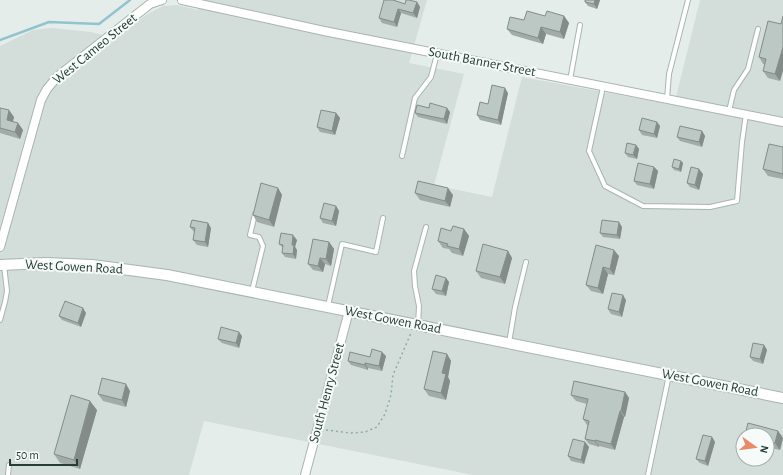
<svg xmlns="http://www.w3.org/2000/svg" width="783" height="475" font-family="'Alegreya Sans',sans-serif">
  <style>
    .built { fill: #d3ddd9; fill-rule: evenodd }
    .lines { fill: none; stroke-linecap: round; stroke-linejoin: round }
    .stream { stroke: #91c4ce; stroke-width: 2.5 }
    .service-casing { stroke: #a8b5b1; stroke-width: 6 }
    .minor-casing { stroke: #a8b5b1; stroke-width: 10 }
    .tertiary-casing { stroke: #a8b5b1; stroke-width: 12 }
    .path { stroke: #88afa3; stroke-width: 1.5; stroke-dasharray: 2 3; stroke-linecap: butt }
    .service { stroke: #fff; stroke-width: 4 }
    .minor { stroke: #fff; stroke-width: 8 }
    .tertiary { stroke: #fff; stroke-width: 10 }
    .wall { fill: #a1aca8 }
    .shaded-wall { fill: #838c88 }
    .building { fill: #bbc8c3; stroke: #838c88 }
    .labels { text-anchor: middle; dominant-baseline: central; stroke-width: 4; stroke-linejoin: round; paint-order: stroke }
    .street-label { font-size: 14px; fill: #253e38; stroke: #f6faf8 }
  </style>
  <rect width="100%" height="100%" fill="#e5edea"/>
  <path class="built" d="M201 0H427L409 63 464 74 434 185 492 197 522 77 674 105 700 0H783V475H473L204 421 189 475H0V46L33 30 52 28 91 32 115 38 146 15 163 6 177 5 198 10ZM743 435H767V459H743Z"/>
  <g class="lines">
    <path class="stream" d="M0 40 49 22 99 24 130 0"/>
    <g class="service-casing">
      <path id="service" d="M570 80 580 25
        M603 87 589 151 605 186 643 206 710 207 737 201 742 142 746 114
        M667 99 669 74 688 0
        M729 111 734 90 748 69 758 29
        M402 156 415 98 431 77 437 54
        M252 291 263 246 259 237 250 235 255 214
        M328 306 342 244 376 252 383 218
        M0 320 5 302 7 291 4 265
        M418 325 419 306 415 286 414 271 426 227
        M509 343 515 307 526 262
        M8 475 9 465
        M648 475 669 375"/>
    </g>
    <g class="minor-casing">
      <path id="minor" d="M182 0 324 31 783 122
        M0 247 41 100 47 89 57 77 150 4 162 0
        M305 475 349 311"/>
    </g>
    <g class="tertiary-casing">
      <path id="tertiary" d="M0 265 46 263 92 265 167 275 783 398"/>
    </g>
    <path class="path" d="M326 430 351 433 365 432 377 427 385 414 391 395 393 375 411 333"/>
    <use href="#service" class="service"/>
    <use href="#minor" class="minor"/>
    <use href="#tertiary" class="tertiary"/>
  </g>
  <path class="wall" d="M585 0H600L597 9 588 6 585 2Z
    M417 2 420 7 417 18 401 13 397 27 382 23 379 18 405 4Z
    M545 16H564L569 23 564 39 546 34 543 44 512 35 507 29 524 20Z
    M768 21 780 81 768 78 763 71 765 64H763L759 57Z
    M508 93 501 125 480 120 477 115 488 104Z
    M0 108 14 117 13 122 18 123 23 130 20 139 0 133Z
    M429 108 450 112 447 124 418 117 415 113Z
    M336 113 340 118 335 135 320 132 317 127Z
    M657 122 660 126 657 138 642 135 639 130Z
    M702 131 705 136 702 147 680 141 677 137Z
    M636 145 639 149 637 159 628 157 625 153Z
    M783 147V179L768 176 763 169Z
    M681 161 683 163 681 172 674 170 672 167Z
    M654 167 658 171 654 189 637 185 634 181Z
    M703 174 699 190 690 187 687 183Z
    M278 188 282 195 274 227 257 222 253 215Z
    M415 193 453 195 450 207 420 200Z
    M336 206 339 211 336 226 323 223 320 218Z
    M208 223 211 228 208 247 197 245 193 240 195 232H194L190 227Z
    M622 227 620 239 603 237 600 233Z
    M464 229 469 236 463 256 452 253 449 249 443 248 438 241 451 231Z
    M297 240 295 247 297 250 296 259 285 257 282 253 283 248 279 244Z
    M329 242 334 249 331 266 325 264 323 272 313 270 308 264Z
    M596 245 619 256 614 275 608 274 603 294 591 291 586 285Z
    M508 251 512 258 505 284 481 278 476 271Z
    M446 278 449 282 446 296 436 294 432 289Z
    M626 300 622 317 611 314 608 309Z
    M86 313 81 327 62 320 59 316Z
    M242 336 239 348 222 343 218 339Z
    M764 345 767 350 763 364 753 361 750 357Z
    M447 354 451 361 448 377 450 381 446 400 429 396 424 389Z
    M386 356 382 371 368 368V370L351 365 348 361 370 357Z
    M130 391 126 407 103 401 98 394Z
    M625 392 629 398 625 417H624L615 450 599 446V447L589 444 585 439 588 425H587L583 419 587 404 576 401 571 395Z
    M97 410 80 469 60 463 54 454Z
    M778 431 783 438 780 450 767 447V435Z
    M712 437 715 442 708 466 700 463 696 459Z
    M585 442 589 447 584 464 571 461 568 456Z"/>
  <path class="shaded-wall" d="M595 0H600L597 9 594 4Z
    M417 2 420 7 417 18 413 13Z
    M398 9 401 13 397 27 394 22Z
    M564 16 569 23 564 39 560 32Z
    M541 27 546 34 543 44 538 38Z
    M783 47V71L780 81 775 74Z
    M505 88 508 93 501 125 498 120Z
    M447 108 450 112 447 124 444 119Z
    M9 110 14 117 11 127 7 120Z
    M336 113 340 118 335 135 332 131Z
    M657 122 660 126 657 138 654 134Z
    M18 123 23 130 20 139 15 132Z
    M702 131 705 136 702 147 699 142Z
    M636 145 639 149 637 159 633 155Z
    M681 161 683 163 681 172 679 169Z
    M654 167 658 171 654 189 650 184Z
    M699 169 703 174 699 190 695 185Z
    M278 188 282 195 274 227 269 220Z
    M448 188 453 195 450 207 445 201Z
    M336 206 339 211 336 226 332 221Z
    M619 222 622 227 620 239 617 235Z
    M208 223 211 228 208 247 205 242Z
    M464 229 469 236 463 256 459 249Z
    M293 235 297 240 295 247 297 250 296 259 293 254 292 245Z
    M329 242 334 249 331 266 326 259Z
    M614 250 619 256 614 275 610 269Z
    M508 251 512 258 505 284 500 277Z
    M320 258 325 264 323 272 318 266Z
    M603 267 608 274 603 294 598 288Z
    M446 278 449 282 446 296 442 291Z
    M623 295 626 300 622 317 619 312Z
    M83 308 86 313 81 327 78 323Z
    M239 332 242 336 239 348 236 343Z
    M764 345 767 350 763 364 760 359Z
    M382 352 386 356 382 371 379 366Z
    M447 354 451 361 448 377 450 381 446 400 441 393 442 373Z
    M365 363 368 368V370L365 365Z
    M126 384 130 391 126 407 122 400Z
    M625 392 629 398 625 417 621 411Z
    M90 401 97 410 80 469 74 460Z
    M620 411 624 417 615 450 611 444Z
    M778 431 783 438 780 450 775 443Z
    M712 437 715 442 708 466 705 461Z
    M595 440 599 446V447L595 441Z
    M585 442 589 447 584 464 581 460Z"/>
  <path class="building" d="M384 0H393L405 4 406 0H409L417 2 413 13 398 9 394 22 379 18Z
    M585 0H595L594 4 585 2Z
    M527 11 545 16 547 11 564 16 560 32 541 27 538 38 507 29 510 17 524 20Z
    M783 16V47L775 74 763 71 766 59 759 57 768 21 781 24Z
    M492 85 505 88 498 120 477 115 480 102 488 104Z
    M430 103 447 108 444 119 415 113 417 105 429 108Z
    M0 108 9 110 7 120 18 123 15 132 0 128Z
    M321 110 336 113 332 131 317 127Z
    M642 118 657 122 654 134 639 130Z
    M680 126 702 131 699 142 677 137Z
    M627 143 636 145 633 155 625 153Z
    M769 144 783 147V174L763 169Z
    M674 159 681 161 679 169 672 167Z
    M638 163 654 167 650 184 634 181Z
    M691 167 699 169 695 185 687 183Z
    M418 181 448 188 445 201 415 193Z
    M261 183 278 188 269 220 253 215Z
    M324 203 336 206 332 221 320 218Z
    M192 220 208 223 205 242 193 240 195 228 190 227Z
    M602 220 619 222 617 235 600 233Z
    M453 226 464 229 459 249 447 246 448 244 438 241 441 228 451 231Z
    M281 233 293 235 292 245H294L293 254 282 253 283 245 279 244Z
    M313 239 329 242 326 259 320 258 318 266 308 264Z
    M483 244 508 251 500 277 476 271Z
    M596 245 614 250 610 269 603 267 598 288 586 285Z
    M436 275 446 278 442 291 432 289Z
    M612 293 623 295 619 312 608 309Z
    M65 301 83 308 78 323 59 316Z
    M221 327 239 332 236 343 218 339Z
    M753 343 764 345 760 359 750 357Z
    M372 349 382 352 379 366 365 363V365L348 361 350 352 370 357Z
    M433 351 447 354 442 373 446 374 441 393 424 389Z
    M102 378 126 384 122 400 98 394Z
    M574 381 625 392 621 411H620L611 444 595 440V441L585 439 589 421 583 419 588 399 571 395Z
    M71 395 90 401 74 460 54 454Z
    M748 423 778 431 775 443 767 441V435H745Z
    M703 435 712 437 705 461 696 459Z
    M573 439 585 442 581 460 568 456Z"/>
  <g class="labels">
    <g class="street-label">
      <text transform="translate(95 49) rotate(-39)">West Cameo Street</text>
      <text transform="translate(482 62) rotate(11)">South Banner Street</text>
      <text transform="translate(74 267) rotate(3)">West Gowen Road</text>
      <text transform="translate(393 320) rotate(11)">West Gowen Road</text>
      <text transform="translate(710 383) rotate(11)">West Gowen Road</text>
      <text transform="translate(327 393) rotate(-75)">South Henry Street</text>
    </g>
  </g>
  <g transform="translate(755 447) rotate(104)"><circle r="19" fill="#f6faf8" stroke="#a2afab"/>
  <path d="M0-3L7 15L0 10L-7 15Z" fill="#e98a68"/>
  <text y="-6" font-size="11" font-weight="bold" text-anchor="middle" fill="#253e38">N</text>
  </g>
  <path d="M10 459v6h67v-6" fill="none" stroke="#253e38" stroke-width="2"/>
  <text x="16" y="459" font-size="12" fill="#253e38" stroke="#f6faf8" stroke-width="3" paint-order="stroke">50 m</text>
</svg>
